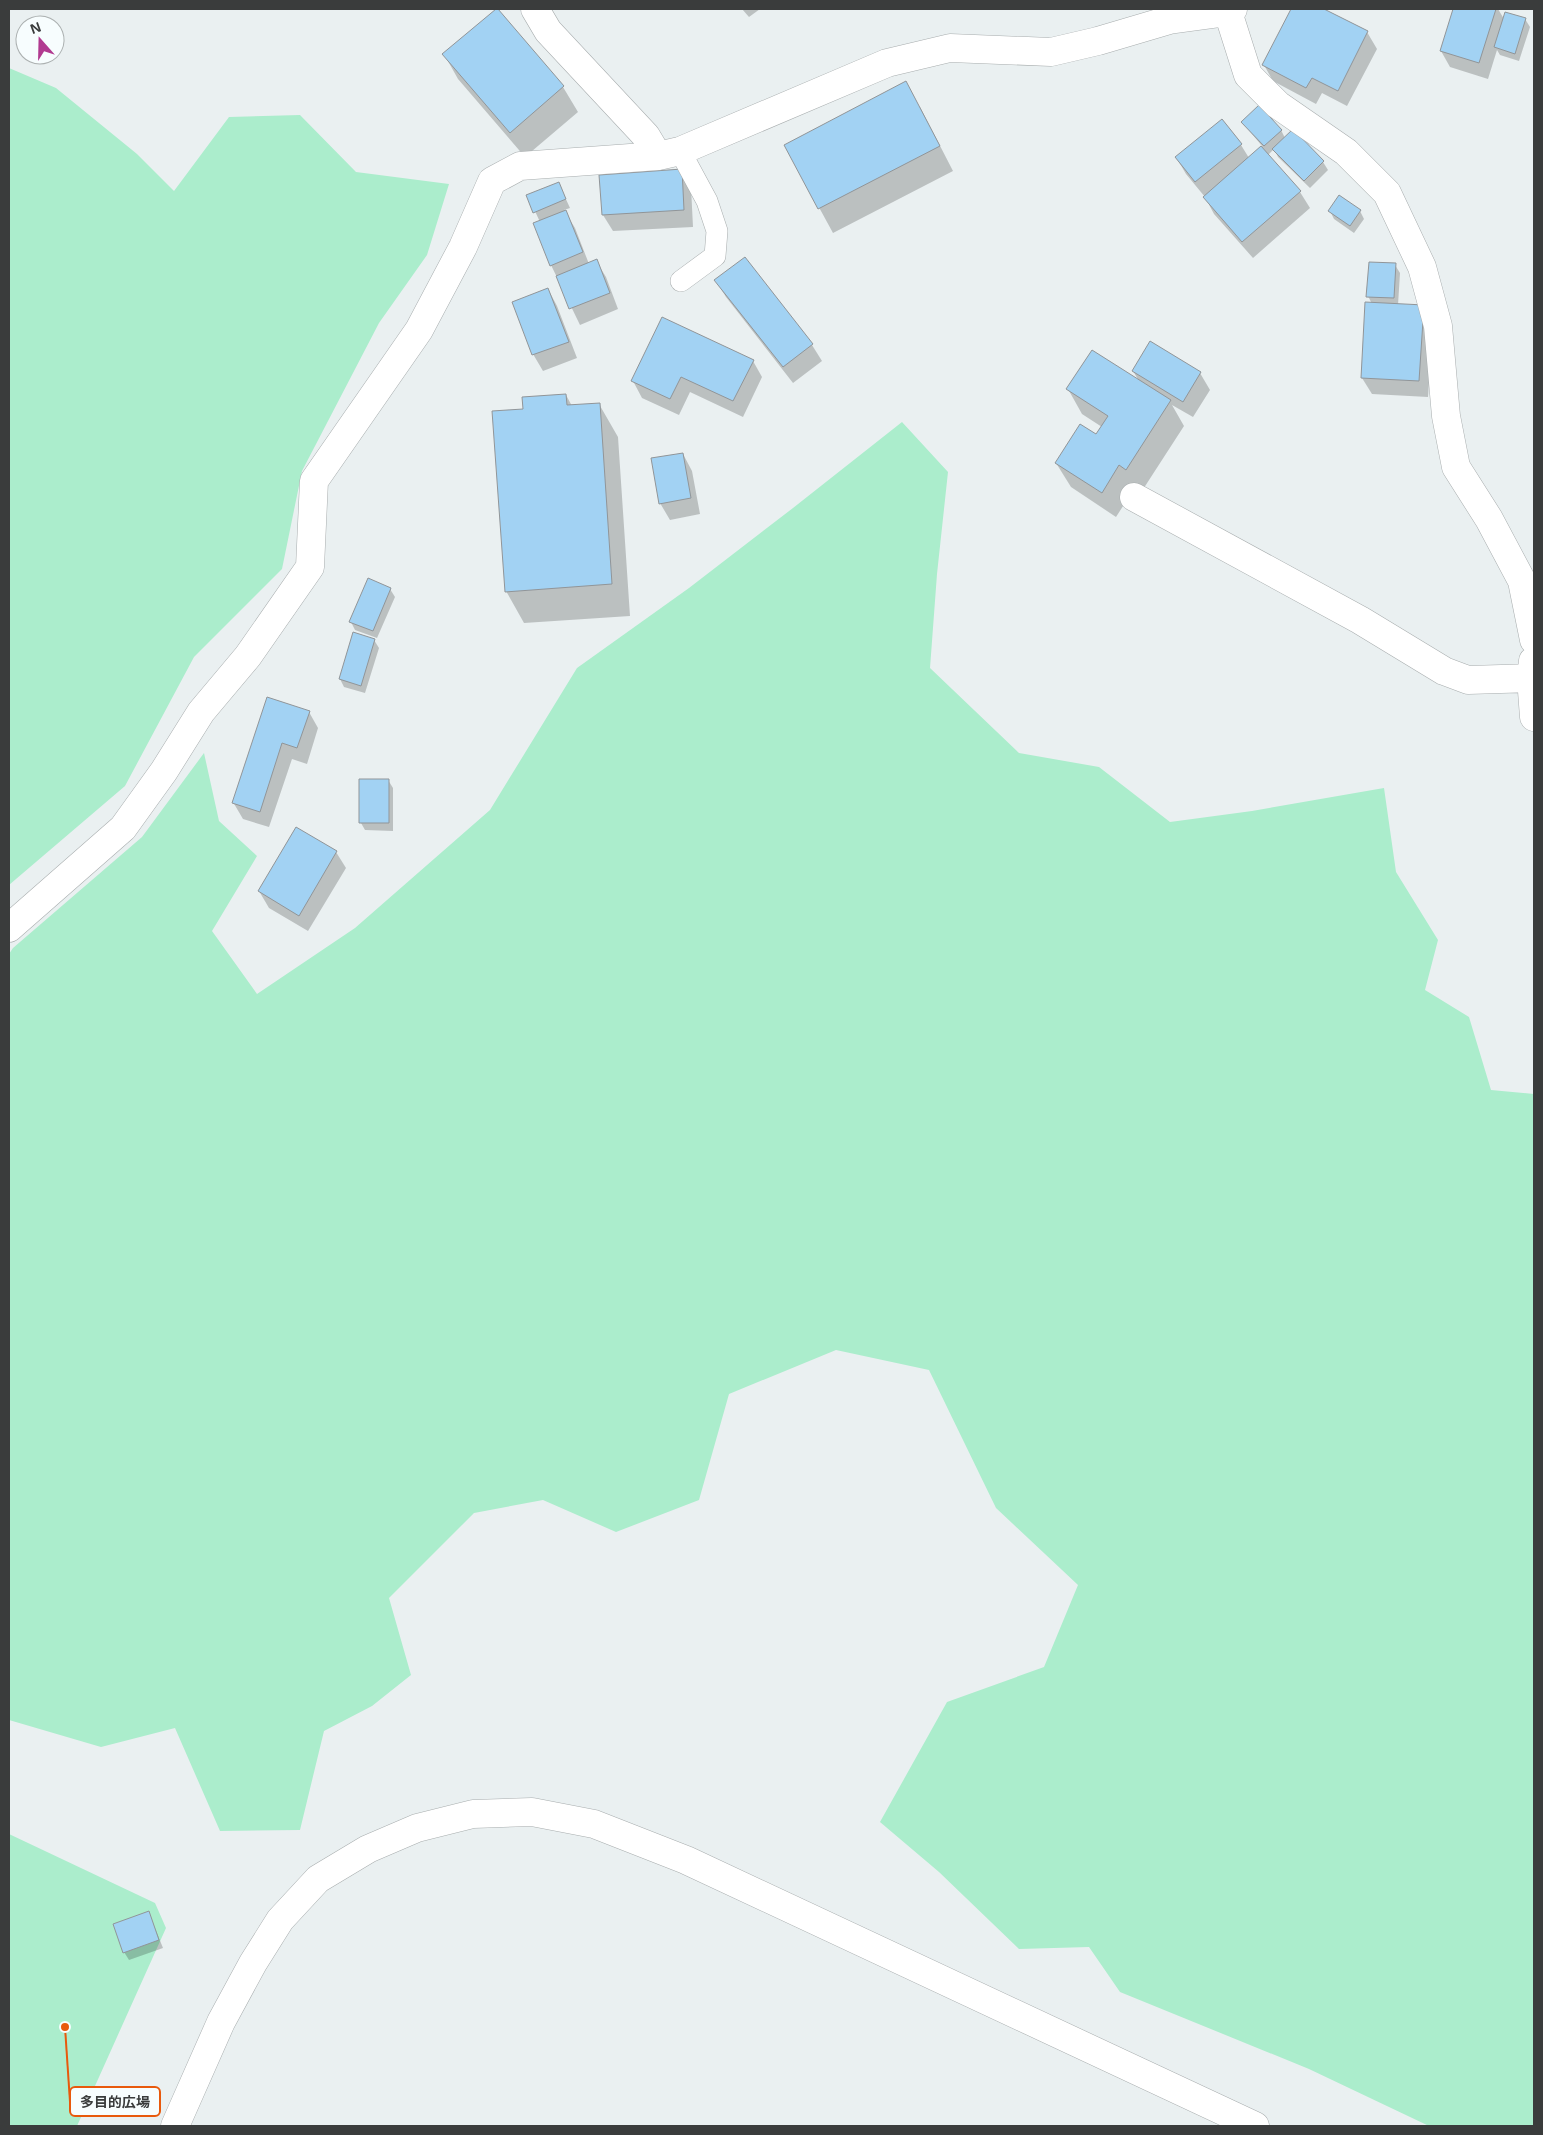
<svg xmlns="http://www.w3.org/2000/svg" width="1543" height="2135" font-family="Arial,'Noto Sans JP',sans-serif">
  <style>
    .green { fill: #abedcc }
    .shadow { fill: #0003 }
    .building { fill: #a2d2f3; stroke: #919598 }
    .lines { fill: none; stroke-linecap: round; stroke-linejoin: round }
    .lane-casing { stroke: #a8adae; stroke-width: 22 }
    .street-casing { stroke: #a8adae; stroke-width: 29 }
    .secondary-casing { stroke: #a8adae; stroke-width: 29 }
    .lane { stroke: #fff; stroke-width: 21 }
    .street { stroke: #fff; stroke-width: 28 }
    .secondary { stroke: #fff; stroke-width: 28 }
    .leader { fill: none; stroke: #e8590c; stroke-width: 2 }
    .callout-dot { fill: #e8590c; stroke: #f7fdfe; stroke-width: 2 }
    .callout { fill: #f7fdfe; stroke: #e8590c; stroke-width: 2 }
    .callout-label { font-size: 14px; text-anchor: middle; font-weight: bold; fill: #3a3c3c }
  </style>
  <rect width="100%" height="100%" fill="#eaf0f1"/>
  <path class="green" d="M9 68 56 88 137 154 174 191 229 117 300 115 356 172 449 184 427 255 379 323 302 471 282 569 194 657 125 786 9 885Z
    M902 422 948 472 937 574 930 668 1019 753 1099 767 1170 822 1252 811 1384 788 1396 872 1438 940 1425 990 1469 1017 1491 1090 1534 1094V2126H1429L1309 2069 1120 1992 1089 1947 1019 1949 939 1872 880 1822 947 1702 1044 1667 1078 1585 996 1508 929 1370 836 1350 729 1394 699 1500 616 1532 543 1500 474 1513 389 1598 411 1675 372 1706 324 1731 300 1830 220 1831 175 1728 101 1747 9 1720V954L13 948 142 837 204 753 219 821 257 856 212 931 257 994 355 928 490 810 577 668 689 588 793 508Z
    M9 1834 155 1903 166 1928 77 2126H9Z"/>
  <path class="shadow" d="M497 9 563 87 578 112 525 157 458 79 444 54Z
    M742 9H760L749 17Z
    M1293 9H1322L1367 32 1377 49 1347 106 1322 93 1316 104 1273 81 1264 65Z
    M1454 9H1498L1504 19H1525L1530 27 1519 61 1500 55 1497 50 1488 79 1450 67 1441 51Z
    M920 107 953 171 833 233 785 145Z
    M1222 121 1241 145 1249 158 1262 146 1242 122 1281 130 1285 138 1293 131 1323 162 1328 170 1310 188 1278 157 1274 149 1268 155 1300 192 1310 208 1253 258 1214 214 1205 197 1186 174 1176 157Z
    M681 171 691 187 693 227 613 231 603 215 601 176Z
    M559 184 570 208 564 210 575 228 589 264 596 261 606 277 618 309 580 325 551 265 540 222 528 196Z
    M1330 211H1360L1364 219 1354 233 1334 219Z
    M1395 265 1400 273 1398 305 1433 323 1428 397 1372 394 1362 378 1372 304 1368 296Z
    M716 281 812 345 822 361 793 383 726 297Z
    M548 289 557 306 577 358 543 371 533 354Z
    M753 361 762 377 743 417 690 392 679 415 642 398 633 381Z
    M1133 371 1200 373 1210 390 1193 417 1172 405 1184 426 1140 494 1134 489 1116 517 1071 487 1056 463 1096 435 1102 427 1082 414 1068 389 1139 381Z
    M566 395 572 406 599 404 618 437 630 616 524 623 506 591 524 410Z
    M683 454 692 471 700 514 670 520 660 503Z
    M390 589 395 597 377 638 355 630 351 622Z
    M374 640 379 648 365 693 344 687 340 679Z
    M267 698 309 712 318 728 307 764 292 759 269 827 243 819 233 802Z
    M388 780 393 788V831L365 830 361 823Z
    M336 852 346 868 308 931 269 908 259 891Z
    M149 1913 163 1948 129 1960 124 1952Z"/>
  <path class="building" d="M496 9H498L564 86 510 133 442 54Z
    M1291 9H1324L1368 31 1338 91 1312 78 1306 88 1262 65Z
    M1453 9H1496L1479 63 1440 51Z
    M1505 12 1526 18 1515 54 1494 47Z
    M906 81 940 146 818 209 784 145Z
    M1259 105 1282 130 1264 146 1241 122Z
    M1222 119 1242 144 1195 182 1175 157Z
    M1293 129 1324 161 1304 181 1272 149Z
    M1261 146 1301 191 1242 242 1203 197Z
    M682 169 684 210 602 215 599 175Z
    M559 182 566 199 533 213 526 195Z
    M1339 195 1361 210 1350 226 1328 211Z
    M566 210 583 252 550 266 533 223Z
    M745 257 813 344 783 367 714 280Z
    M597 259 610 293 569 309 556 276Z
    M1369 262 1396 263 1394 298 1366 297Z
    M548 288 569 342 532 355 512 302Z
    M1365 302 1424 305 1419 381 1361 378Z
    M662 317 754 360 733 401 681 377 670 399 631 381Z
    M1150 341 1201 372 1183 402 1132 371Z
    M1092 350 1171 400 1126 470 1119 465 1102 493 1055 463 1080 424 1096 434 1108 416 1066 389Z
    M566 394 567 405 600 403 612 584 505 592 492 411 523 409 522 397Z
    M683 453 691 498 659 504 651 458Z
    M368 578 391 588 373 631 349 622Z
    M353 632 375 639 361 686 339 679Z
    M267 697 310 711 297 748 282 743 260 812 232 803Z
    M359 779H389V823H359Z
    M296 827 337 851 299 916 258 891Z
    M149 1911 159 1940 123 1953 113 1924Z"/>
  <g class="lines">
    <g class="lane-casing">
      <path id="lane" d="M680 151 707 201 717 231 715 256 681 281"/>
    </g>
    <g class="street-casing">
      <path id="street" d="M535 9 548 31 646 136 658 156
        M1228 12 1248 75 1278 105 1346 152 1387 193 1422 267 1438 326 1446 416 1456 467 1489 519 1522 581 1534 640
        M1134 497 1360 620 1444 671 1468 680 1531 678
        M1533 661 1531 678 1534 717
        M9 928 123 828 164 771 201 712 248 656 310 567 314 481 419 330 463 247 492 181 520 166 658 156 680 151 887 63 950 48 1051 52 1098 41 1169 20 1228 12 1233 9"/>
    </g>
    <g class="secondary-casing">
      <path id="secondary" d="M175 2126 221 2022 253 1963 280 1920 318 1879 368 1849 417 1828 473 1814 532 1812 594 1824 686 1860 1255 2126"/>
    </g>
    <use href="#lane" class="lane"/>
    <use href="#street" class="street"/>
    <use href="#secondary" class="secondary"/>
  </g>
  <path class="leader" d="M65 2027L70 2102"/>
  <circle class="callout-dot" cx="65" cy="2027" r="5"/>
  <rect class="callout" x="70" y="2087" width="90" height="29" rx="5"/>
  <g class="callout-label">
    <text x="115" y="2107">多目的広場</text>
  </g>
  <rect width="1543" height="2135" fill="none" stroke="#3a3c3c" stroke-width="20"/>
  <g transform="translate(40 40) rotate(340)"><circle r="24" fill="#f7fdfe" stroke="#abb0b0"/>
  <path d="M0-4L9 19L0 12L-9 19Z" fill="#b13a90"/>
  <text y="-8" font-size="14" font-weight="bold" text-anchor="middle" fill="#3a3c3c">N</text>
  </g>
</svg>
